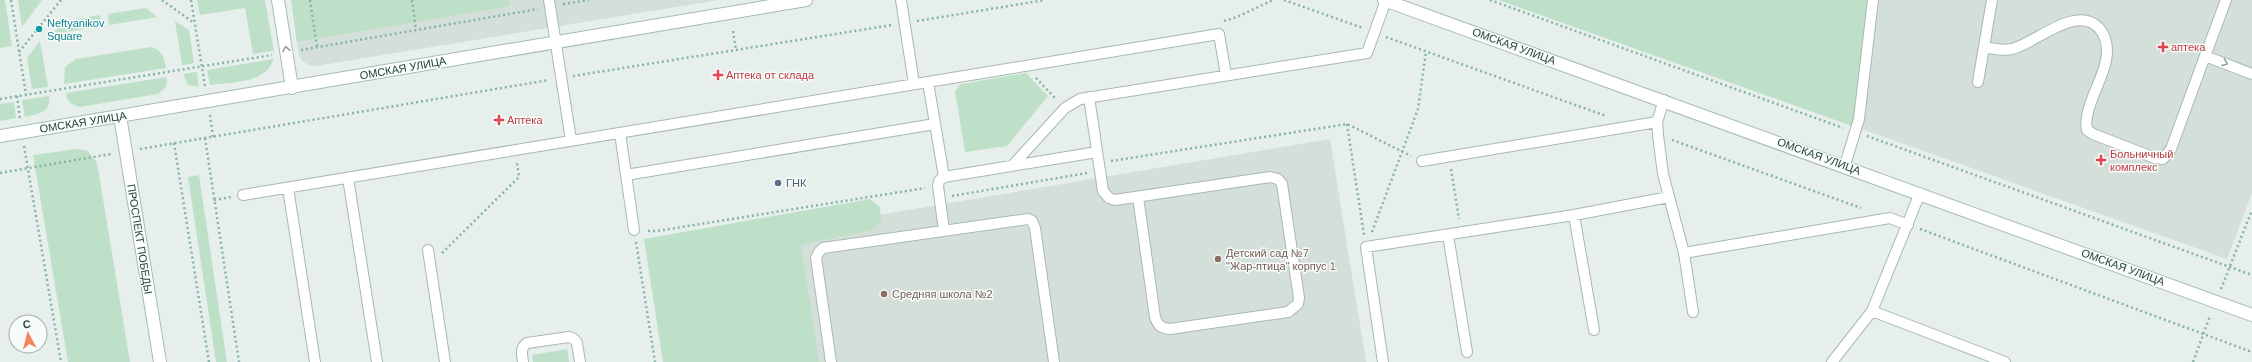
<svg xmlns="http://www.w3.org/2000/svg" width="2252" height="362" font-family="Helvetica,sans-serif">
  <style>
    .built { fill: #d4dfda }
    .green { fill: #bfe0c8 }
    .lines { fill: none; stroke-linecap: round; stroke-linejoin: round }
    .lane-casing { stroke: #a8b8b2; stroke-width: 12 }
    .secondary-casing { stroke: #a4bbb3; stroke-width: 14 }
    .path { stroke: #86b3a5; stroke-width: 2.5; stroke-dasharray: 2 3; stroke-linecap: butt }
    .lane { stroke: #fff; stroke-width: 10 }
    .secondary { stroke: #fff; stroke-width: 12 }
    .oneway { stroke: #92a09c }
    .culture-dot { fill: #0f9aa8; stroke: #f7fbf9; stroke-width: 1.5 }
    .health-dot { fill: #e0444e; stroke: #f7fbf9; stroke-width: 1.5 }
    .service-dot { fill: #5c6f8a; stroke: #f7fbf9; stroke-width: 1.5 }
    .education-dot { fill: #8d6e63; stroke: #f7fbf9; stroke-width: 1.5 }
    .labels { text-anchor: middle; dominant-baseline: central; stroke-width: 3; stroke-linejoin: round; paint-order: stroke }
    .culture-label { font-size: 11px; fill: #0d838f; stroke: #f7fbf9; text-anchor: start }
    .street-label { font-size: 11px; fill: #24423a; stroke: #f7fbf9 }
    .health-label { font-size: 11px; fill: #be3a42; stroke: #f7fbf9; text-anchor: start }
    .service-label { font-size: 11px; fill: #4e5e75; stroke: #f7fbf9; text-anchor: start }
    .education-label { font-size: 11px; fill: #785e54; stroke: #f7fbf9; text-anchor: start }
  </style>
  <rect width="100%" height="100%" fill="#e6efeb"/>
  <path class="built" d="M291 0H719L316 66 309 65 302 61 299 55Z
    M1499 0H2252V193L2227 259Z
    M1330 139 1366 362H685L670 250Z"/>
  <path class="green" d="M0 0H5L12 46 0 48Z
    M18 0H42L22 27Z
    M197 0H265L274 51 253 54 245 8 200 15Z
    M291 0H509L510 6 297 42Z
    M1499 0H1868L1852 126Z
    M146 8 157 17 109 25 108 14Z
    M100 15 102 26 53 34 62 22Z
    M175 21 189 30 194 63 182 65Z
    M40 41 48 87 32 89 27 58Z
    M151 47C162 50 164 57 166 68L64 84 65 67 76 59Z
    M274 59C265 84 232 82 210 85L207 70Z
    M197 72 199 87 188 85 183 74Z
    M1026 73 1048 96 1007 146 965 152 955 91 961 84Z
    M167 77 166 87 158 94 80 107C72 105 67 102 66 93Z
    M49 96C51 113 38 114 25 117L22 100Z
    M14 102 16 118 0 121V104Z
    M77 149 88 151 97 163 130 362H68L33 155Z
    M199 175 227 362H216L188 177Z
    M870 199 879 206 882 220 873 230 801 245 819 362H663L644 239Z
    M567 349 569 362H533L532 355Z"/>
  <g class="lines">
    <g class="lane-casing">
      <path id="lane" d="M549 0 571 140
        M901 0 914 84
        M2226 0 2205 56 2252 74
        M1984 47C1993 49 2003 51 2012 49 2036 43 2076 4 2099 28 2104 34 2107 42 2107 51 2107 76 2082 107 2087 130L2093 134 2155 158 2163 159 2171 149 2205 56
        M928 82 944 177 1097 152
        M1978 82 1992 0
        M1089 97 1103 191 1109 198 1115 200 1270 177 1278 179 1282 184 1299 298 1298 304 1288 312 1170 329C1161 328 1158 326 1155 317L1138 197
        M1664 100 1657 122 1658 135 1663 174 1684 253 1693 312
        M620 133 634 230
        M1422 161 1657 122
        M1013 165 1065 108 1080 99 1367 53 1386 0
        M1845 165 1859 119 1873 0
        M626 175 935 124
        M348 178 377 362
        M288 188 315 362
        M243 195 1219 34 1226 75
        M1574 215 1594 330
        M944 230 938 186 939 181 944 177
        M1448 235 1467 352
        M428 250 445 362
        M1684 253 1890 218 1908 225
        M1872 311 2005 362
        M523 362C522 354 520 348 527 343L569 337 574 339 577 343 580 362
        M831 362 816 258 819 252 823 248 1028 219 1032 221 1035 228 1054 362
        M1383 362 1366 247 1574 215 1669 197
        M1832 362 1872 311 1920 193"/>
    </g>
    <g class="secondary-casing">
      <path id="secondary" d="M278 0 292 88
        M1384 0 2252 315
        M120 116 160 362
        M0 136 806 0"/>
    </g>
    <path class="path" d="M11 0 26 95
      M162 0 194 23
      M191 0 205 86
      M310 0 317 47
      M412 0 416 30
      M1284 0 1363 28
      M1490 0 1843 128
      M563 4 589 0
      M917 21 1045 0
      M1224 21 1237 17 1273 0
      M733 31 736 50
      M1386 37 1606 116
      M301 50 538 9
      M19 52 61 0
      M573 76 892 25
      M1036 78 1056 99
      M17 96 20 119
      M0 99 272 55
      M210 115 213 137
      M1347 124 1364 235
      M1867 136 2252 275
      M205 138 239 362
      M1672 140 1861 208
      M174 143 209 362
      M24 146 61 362
      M140 149 549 80
      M1111 161 1347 124 1411 156
      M1451 169 1459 219
      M0 173 111 154
      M952 196 1087 173
      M214 200 231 197
      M1920 229 2252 352
      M648 231H657L925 188
      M1372 232 1418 109 1426 51
      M636 242 655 362
      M442 253 519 177 517 163
      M2221 289 2252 210
      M2193 362 2210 316"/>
    <use href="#lane" class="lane"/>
    <use href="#secondary" class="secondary"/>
  </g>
  <defs><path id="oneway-chevron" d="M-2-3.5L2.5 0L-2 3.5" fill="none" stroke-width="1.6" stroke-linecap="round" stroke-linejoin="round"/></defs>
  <g class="oneway">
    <use href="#oneway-chevron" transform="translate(286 49) rotate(-99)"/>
    <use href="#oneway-chevron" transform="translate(2225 63) rotate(21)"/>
  </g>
  <circle class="culture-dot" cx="39" cy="29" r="4"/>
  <g class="health-dot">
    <path d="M2161 41h4v4h4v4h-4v4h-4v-4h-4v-4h4z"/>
    <path d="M716 69h4v4h4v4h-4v4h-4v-4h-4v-4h4z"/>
    <path d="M497 114h4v4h4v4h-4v4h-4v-4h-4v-4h4z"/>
    <path d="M2099 154h4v4h4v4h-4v4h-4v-4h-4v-4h4z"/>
  </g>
  <circle class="service-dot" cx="778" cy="183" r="4"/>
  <g class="education-dot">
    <circle cx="1218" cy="259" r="4"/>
    <circle cx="884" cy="294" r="4"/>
  </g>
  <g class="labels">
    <g class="culture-label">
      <text x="47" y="23">Neftyanikov<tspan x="47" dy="13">Square</tspan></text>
    </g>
    <g class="street-label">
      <text transform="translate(1514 46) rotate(20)">ОМСКАЯ УЛИЦА</text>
      <text transform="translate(403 68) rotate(-10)">ОМСКАЯ УЛИЦА</text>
      <text transform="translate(83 122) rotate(-9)">ОМСКАЯ УЛИЦА</text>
      <text transform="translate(1819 156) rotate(20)">ОМСКАЯ УЛИЦА</text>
      <text transform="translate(140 239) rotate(81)">ПРОСПЕКТ ПОБЕДЫ</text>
      <text transform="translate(2123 267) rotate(20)">ОМСКАЯ УЛИЦА</text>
    </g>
    <g class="health-label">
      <text x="2171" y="47">аптека</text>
      <text x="726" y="75">Аптека от склада</text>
      <text x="507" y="120">Аптека</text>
      <text x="2110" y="154">Больничный<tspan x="2110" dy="13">комплекс</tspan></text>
    </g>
    <g class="service-label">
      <text x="786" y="183">ГНК</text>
    </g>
    <g class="education-label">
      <text x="1226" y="253">Детский сад №7<tspan x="1226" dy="13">"Жар-птица" корпус 1</tspan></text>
      <text x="892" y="294">Средняя школа №2</text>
    </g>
  </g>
  <g transform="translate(28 334) rotate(353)"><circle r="19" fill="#f7fbf9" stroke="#a3b1ad"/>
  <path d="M0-3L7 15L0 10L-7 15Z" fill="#f4845f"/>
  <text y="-6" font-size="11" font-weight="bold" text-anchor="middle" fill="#24423a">С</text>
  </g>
</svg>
